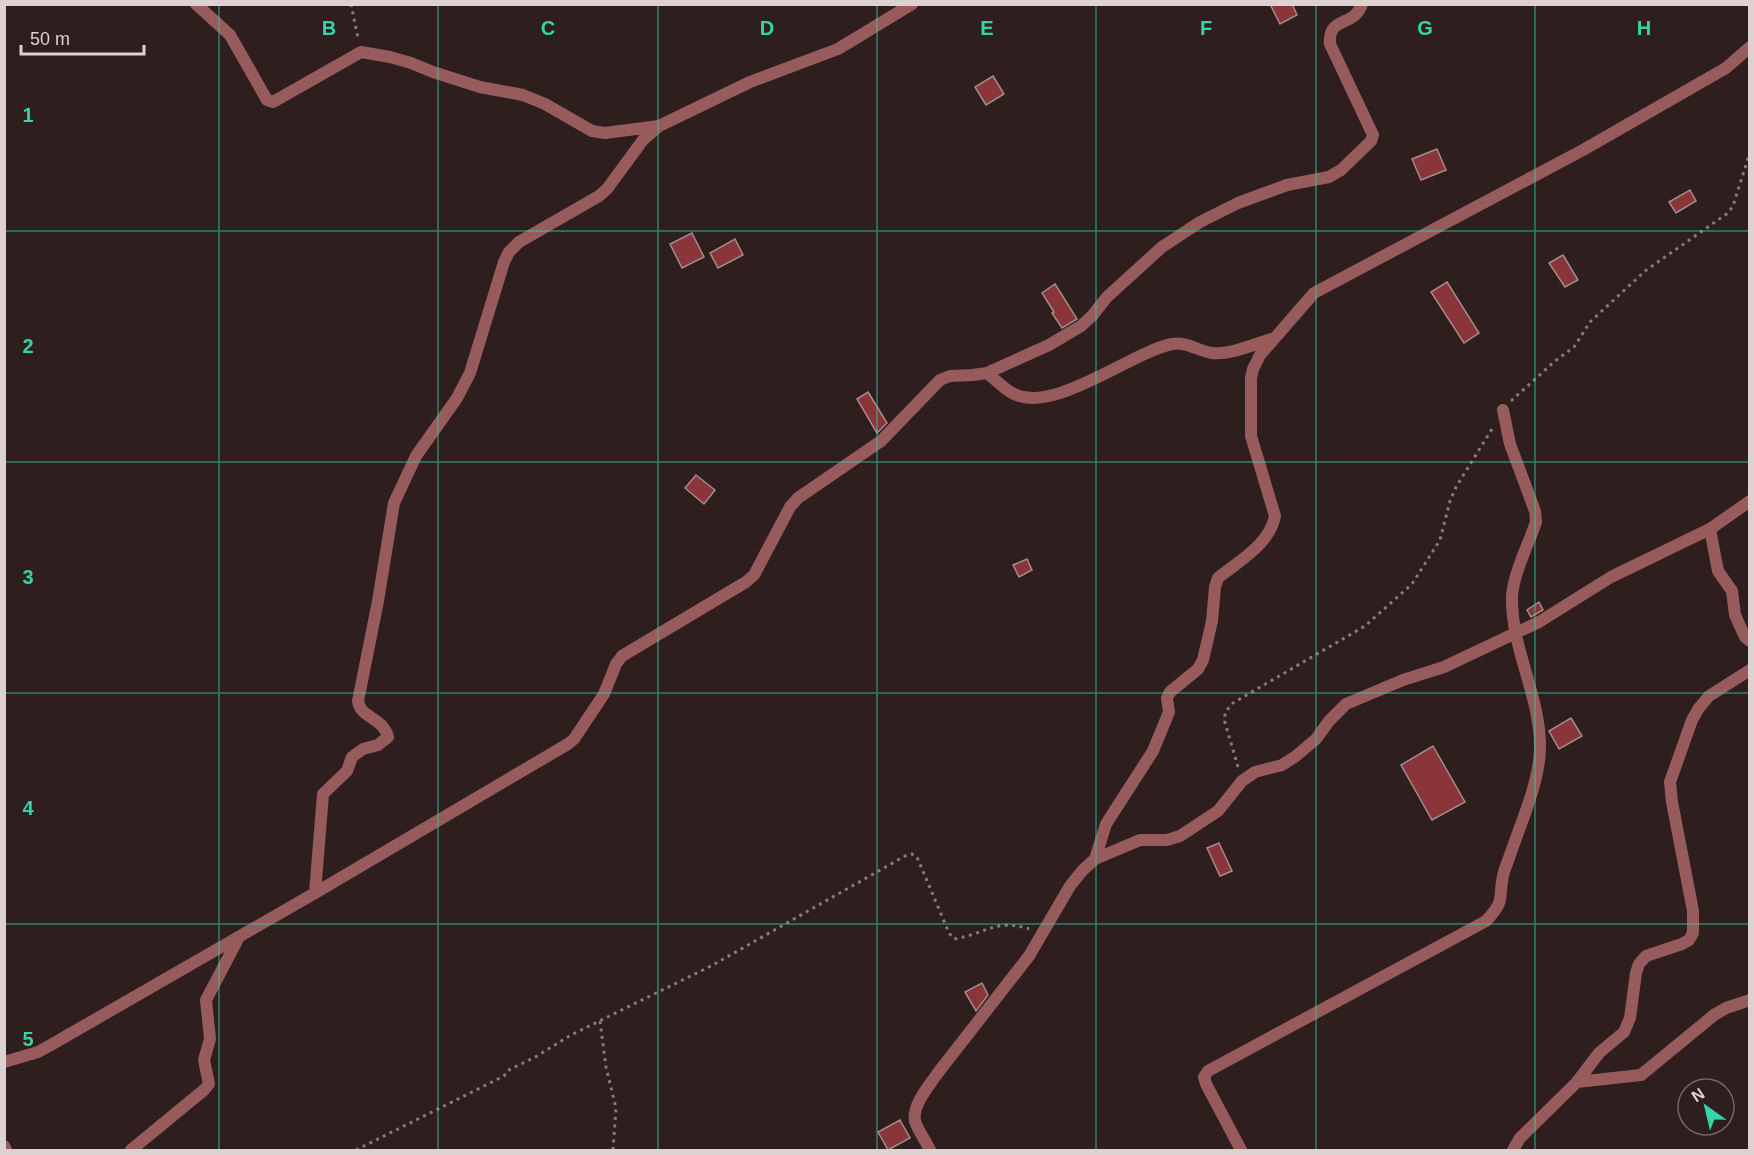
<svg xmlns="http://www.w3.org/2000/svg" width="1754" height="1155" font-family="Helvetica,sans-serif">
  <style>
    .building { fill: #8a353a; stroke: #a28c8c; stroke-width: 1.5 }
    .lines { fill: none; stroke-linecap: round; stroke-linejoin: round }
    .path { stroke: #887a7a; stroke-width: 3; stroke-dasharray: 3 4.5; stroke-linecap: butt }
    .street { stroke: #985b5c; stroke-width: 12 }
    .grid { fill: none; stroke: #32d4a8; stroke-width: 1.5; stroke-opacity: 0.55 }
    .grid-label { font-size: 20px; text-anchor: middle; font-weight: bold; fill: #32d4a8; stroke: #2e1e1e; stroke-width: 4.5; stroke-linejoin: round; paint-order: stroke }
  </style>
  <rect width="100%" height="100%" fill="#2e1e1e"/>
  <path class="building" d="M1270 4H1292L1297 15 1280 24Z
    M993 76 1004 94 986 105 975 87Z
    M1437 149 1446 170 1421 180 1412 159Z
    M1690 190 1696 201 1676 213 1669 202Z
    M692 233 704 257 682 268 670 244Z
    M735 239 743 255 718 268 710 253Z
    M1563 255 1578 280 1565 287 1549 263Z
    M1447 282 1479 333 1464 343 1431 292Z
    M1055 284 1077 319 1062 328 1052 313 1054 312 1042 293Z
    M868 392 887 423 877 433 857 399Z
    M696 475 715 490 704 504 685 488Z
    M1027 559 1032 570 1019 577 1013 565Z
    M1539 602 1543 610 1531 617 1527 610Z
    M1571 718 1582 736 1559 749 1549 731Z
    M1433 746 1465 802 1432 820 1401 765Z
    M1219 843 1232 871 1220 876 1207 848Z
    M982 983 988 995 976 1011 965 992Z
    M900 1120 910 1138 888 1150 878 1132Z"/>
  <g class="lines">
    <path class="path" d="M351 4 358 38
      M1511 401 1555 361 1574 347 1590 322 1645 271 1728 213 1733 206 1750 152
      M1238 767 1224 719 1226 711 1233 703 1365 626 1412 584 1440 540 1450 501 1456 487 1492 429
      M600 1021 606 1067 616 1108 613 1150
      M356 1150 504 1076 507 1071 537 1056 571 1035 711 966 905 856 912 854 917 857 949 933 954 939C985 934 996 918 1029 929"/>
    <path class="street" d="M196 4 230 35 263 93 267 100 273 102 361 52 390 57 411 63 433 72 480 87 523 95 545 104 592 131 605 133 659 126
      M987 373C995 379 1003 388 1012 393 1052 416 1131 352 1172 344 1186 341 1198 351 1212 353 1232 355 1256 343 1275 338
      M1710 529 1718 571 1732 591 1735 615 1745 637 1750 641
      M1095 859 1106 824 1153 751 1169 712 1167 698 1170 692 1198 669 1203 660 1212 621 1215 587 1218 578C1239 561 1270 544 1275 516L1251 436V378L1253 369 1260 355 1314 293 1583 150 1726 68 1750 47
      M315 893 323 794 347 771 352 757 363 749 378 745 388 737C383 717 360 718 358 701L378 601 394 503 416 456 457 398 470 373 504 262 509 252 519 242 599 196 607 189 643 140 659 126 750 82 838 49 912 4
      M4 1062 38 1052 49 1046 315 893 568 744 574 739 604 694 616 664 622 656 746 582 754 575 790 507 798 498 881 441 940 380 950 376 973 375 987 373 1049 345 1081 326 1092 316 1107 297 1162 247 1200 222 1238 203 1287 185 1329 177 1341 170 1371 141 1373 135 1330 44C1328 15 1354 28 1362 4
      M1577 1082 1641 1075 1714 1015 1726 1008 1750 1000
      M4 1146 6 1150
      M131 1150 204 1090 209 1084 204 1060 210 1039 206 1000 238 939
      M930 1150C926 1141 918 1131 915 1121 912 1105 929 1086 937 1074L1029 956 1070 886 1082 871 1095 859 1140 840H1167L1180 836 1218 811 1242 781 1255 772 1282 765 1296 756 1316 739 1329 721 1346 704 1403 680 1444 667 1539 622 1611 577 1710 529 1750 501
      M1241 1150 1206 1084 1204 1077 1208 1071 1486 921C1506 900 1498 899 1503 876 1504 870 1507 864 1509 858 1520 825 1539 784 1540 749 1541 698 1512 650 1512 600 1511 579 1529 543 1536 522L1535 511 1510 444 1503 410
      M1513 1150 1520 1138 1577 1082 1599 1053 1624 1032 1630 1018 1636 973 1639 964 1646 956 1682 944 1689 940 1693 933V911L1672 802 1670 782 1692 720 1699 708 1709 696 1750 670"/>
  </g>
  <path class="grid" d="M219 4V1150M438 4V1150M658 4V1150M877 4V1150M1096 4V1150M1316 4V1150M1535 4V1150M4 231H1750M4 462H1750M4 693H1750M4 924H1750"/>
  <g class="grid-label">
    <text x="329" y="35">B</text>
    <text x="548" y="35">C</text>
    <text x="767" y="35">D</text>
    <text x="987" y="35">E</text>
    <text x="1206" y="35">F</text>
    <text x="1425" y="35">G</text>
    <text x="1644" y="35">H</text>
    <text x="28" y="122">1</text>
    <text x="28" y="353">2</text>
    <text x="28" y="584">3</text>
    <text x="28" y="815">4</text>
    <text x="28" y="1046">5</text>
  </g>
  <rect width="1754" height="1155" fill="none" stroke="#ddd2d1" stroke-width="12"/>
  <g transform="translate(1706 1107) rotate(326)"><circle r="28" fill="#2e1e1e" stroke="#746666" stroke-width="1.5"/>
  <path d="M0-4.5L10 22L0 15L-10 22Z" fill="#32d4a8"/>
  <text y="-9" font-size="16" font-weight="bold" text-anchor="middle" fill="#ddd2d1">N</text>
  </g>
  <path d="M21 45v9h123v-9" fill="none" stroke="#ddd2d1" stroke-width="3"/>
  <text x="30" y="45" font-size="18" fill="#ddd2d1" stroke="#2e1e1e" stroke-width="4.5" paint-order="stroke">50 m</text>
</svg>
